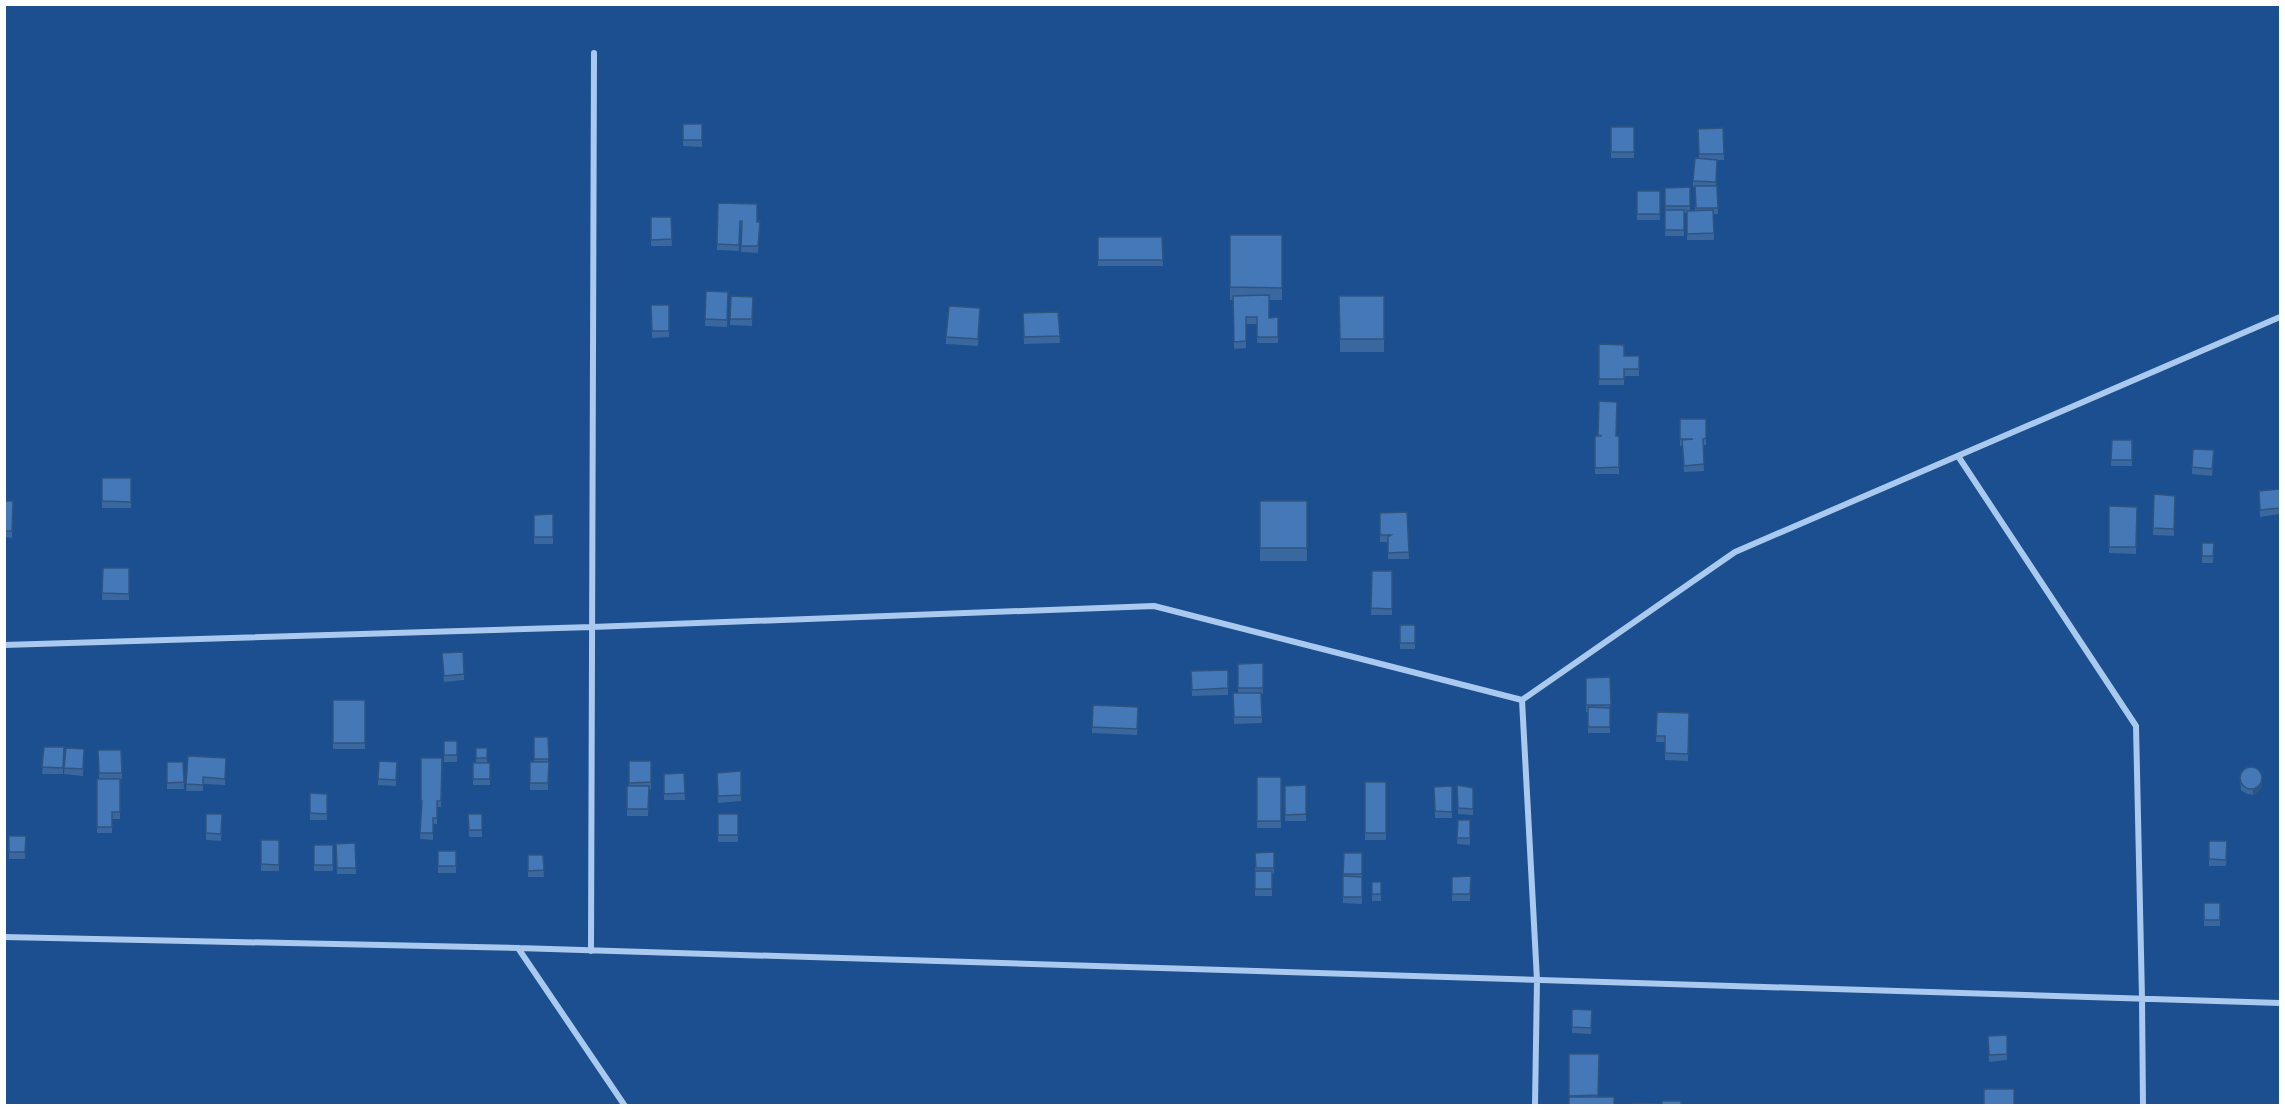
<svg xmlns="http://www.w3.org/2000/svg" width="2285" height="1110" font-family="Montserrat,sans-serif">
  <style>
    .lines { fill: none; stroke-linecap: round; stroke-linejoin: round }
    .minor { stroke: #a9c9ee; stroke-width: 6 }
    .wall { fill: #3a679d }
    .shaded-wall { fill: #305480 }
    .building { fill: #4478b7; stroke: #305480; stroke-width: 1.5 }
  </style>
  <rect width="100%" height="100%" fill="#1b4f8f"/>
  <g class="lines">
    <path class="minor" d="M1958 456 2136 726 2142 998 2143 1106
      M4 645 592 627 1154 606 1522 700
      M4 937 518 948 2280 1003
      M518 948 625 1106
      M591 951 594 53
      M1535 1106 1537 980 1522 700 1735 552 2280 317"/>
  </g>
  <path class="wall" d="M683 124H702V147L683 146Z
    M1611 127H1634V158H1611Z
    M1698 129 1724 154V160H1717L1716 186H1717L1718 214H1714V240H1687V213H1684V236H1665V188L1690 187V211H1695V187H1693V181L1699 159Z
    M1637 191H1660V220H1637Z
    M718 203 757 222H760L758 253 741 252 742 228H740L739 251 717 250Z
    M651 217H671L672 246H651Z
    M1230 235H1282V300H1269V318L1278 317V343H1257V324H1246V348L1234 349 1233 300H1230Z
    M1098 237H1162L1163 266H1098Z
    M706 291 728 292 727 327 705 326Z
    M731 296 753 297 752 326 730 325Z
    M1339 296H1384V352H1340Z
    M651 305H669V337L652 338Z
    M980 308 978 346 946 344V337Z
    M1058 312 1060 343 1024 344 1023 313Z
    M1599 344 1624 356H1639V376H1624V385H1599Z
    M1599 401 1616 436H1619V474H1595V436H1598Z
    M1680 419H1706V445H1703L1704 471 1684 472 1682 446H1680Z
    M2112 440H2132V466H2111Z
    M2214 456 2212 476 2192 474V467Z
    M102 478H131V508H102Z
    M2280 489V514L2260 517 2259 491Z
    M2154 494 2175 496 2174 536 2153 535Z
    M4 501H13L12 538 4 537Z
    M1260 501H1307V561H1260Z
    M2109 506 2137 507 2136 554 2109 553Z
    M1407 512 1409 559H1388V542H1380V513Z
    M553 514V544H534V515Z
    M2202 543H2214L2213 563H2202Z
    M103 568H129V600H102Z
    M1372 571H1392V615H1371Z
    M1400 625H1415V649H1400Z
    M442 653 464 674V680L444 682Z
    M1263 663V694H1261L1262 723 1234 724 1233 693H1238V664Z
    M1228 670V695L1192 696 1191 671Z
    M1610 677V733H1588V712H1586V678Z
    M333 700H365V749H333Z
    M1138 707 1137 735 1092 733V727Z
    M1657 712 1689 713 1688 761 1665 760V742H1656Z
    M534 737H548V790H530V762H534Z
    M444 741H457V762H444Z
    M44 747H64L63 774H42Z
    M66 748 84 749 83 776 64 774Z
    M476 748H487V763H490V785H473V763H476Z
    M98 750H121L122 779H118H120V819H112V833H97V779H99Z
    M188 756 226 758 225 785 203 784V791H186Z
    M421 758H442L441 807H437V824H433V840L420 839 422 807H421Z
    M629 761H651V789H649L648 816H627V786H629Z
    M167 762H183L184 789H167Z
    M397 762 396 786 378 785V779Z
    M741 771V801L718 803 717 773Z
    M684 773 685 800H664V774Z
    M1257 777H1281V828H1257Z
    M2240 777 2262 785 2259 791 2253 795 2247 794 2241 790Z
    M1365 782H1386V840H1365Z
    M1306 785V821H1285V786Z
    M1457 785 1473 788V815L1458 814Z
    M1452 786V818H1435L1434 787Z
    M310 793 327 794V820H310Z
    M206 814H222L221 841 206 840Z
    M468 814H482V837H469Z
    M718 814H738V842H718Z
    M1458 820H1470V845L1457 844Z
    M9 836H26L25 859H9Z
    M261 840H279V871H261Z
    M2209 841H2227L2226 866H2209Z
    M355 843 356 874H337L336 844Z
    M314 845H333V871H314Z
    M438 851H456V873H438Z
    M1274 852V874H1272V896H1255V853Z
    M528 855H543L544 877H528Z
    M1343 874H1362V904L1343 903Z
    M1471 876 1470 901H1452V877Z
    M1372 882H1381V901H1372Z
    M2204 903H2220V926H2204Z
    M1572 1009 1592 1017 1591 1034 1572 1033Z
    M2007 1035V1060L1989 1062 1988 1036Z
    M1569 1054H1599L1598 1097 1569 1106Z"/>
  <path class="shaded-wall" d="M2262 779V785L2259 791 2253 795V788Z"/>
  <path class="building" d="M683 124H702V140H683Z
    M1611 127H1634V152H1611Z
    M1723 128 1724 154H1699L1698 129Z
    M1695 158 1717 160 1716 182 1693 181Z
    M1695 186H1717L1718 208H1696Z
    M1690 187V206H1665V188Z
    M1637 191H1660V214H1637Z
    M718 203 757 204V222H760L758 246H741L742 221H740L739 245 717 244Z
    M1665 210H1684V230H1665Z
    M1713 210 1714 233 1687 234V211Z
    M651 217H671L672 239 651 240Z
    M1230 235H1282V288L1230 287Z
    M1098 237H1162L1163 260H1098Z
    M706 291 728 292 727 320 705 319Z
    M1269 295V318L1278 317V337H1257V317H1246V341L1234 342 1233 296Z
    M731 296 753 297 752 319H730Z
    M1339 296H1384V339H1340Z
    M651 305H669V331H652Z
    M949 306 980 308 978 339 946 337Z
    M1058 312 1060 336 1024 337 1023 313Z
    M1599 344 1624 345V356H1639V369H1624V379H1599Z
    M1599 401 1617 402 1616 436H1619V467L1595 468V436H1602L1598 435Z
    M1680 419H1706V438L1703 439 1704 464 1684 466 1682 440 1693 439H1680Z
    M2112 440H2132V460H2111Z
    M2193 449 2214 450 2212 469 2192 467Z
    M102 478H131V502L102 501Z
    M2280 489V508L2260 510 2259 491Z
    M2154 494 2175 496 2174 529 2153 528Z
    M4 501H13L12 531H4Z
    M1260 501H1307V548H1260Z
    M2109 506 2137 507 2136 547H2109Z
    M1407 512 1409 552 1388 553V537L1391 535H1380V513Z
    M553 514V537H534V515Z
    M2202 543H2214L2213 556H2202Z
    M103 568H129V594L102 593Z
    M1372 571H1392V609L1371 608Z
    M1400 625H1415V643H1400Z
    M463 652 464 674 444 676 442 653Z
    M1263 663V688H1238V664Z
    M1228 670V688L1192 690 1191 671Z
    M1610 677 1611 705H1586V678Z
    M1233 693H1261L1262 717H1234Z
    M333 700H365V743H333Z
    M1093 705 1138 707 1137 729 1092 727Z
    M1588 707 1610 708V727H1588Z
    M1657 712 1689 713 1688 754 1665 753V736H1656Z
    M534 737H548L549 759H534Z
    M444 741H457V755H444Z
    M44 747H64L63 768 42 767Z
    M66 748 84 749 83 769 64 768Z
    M476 748H487V758H476Z
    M98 750H121L122 773H99Z
    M188 756 226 758 225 779 203 777V785L186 784Z
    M421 758H442L441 801H437V818H433V833H420L422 801H421Z
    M379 761 397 762 396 780 378 779Z
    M629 761H651V782L629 783Z
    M167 762H183L184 782 167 783Z
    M530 762H549L548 783H530Z
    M473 763H490V779H473Z
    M2240 778a11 11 0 1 1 22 0a11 11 0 1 1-22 0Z
    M741 771V795L718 796 717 773Z
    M684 773 685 793 664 794V774Z
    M1257 777H1281V821H1257Z
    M97 779H120V812H112V827H97Z
    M1365 782H1386V833H1365Z
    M1306 785V814L1285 815V786Z
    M1457 785 1473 788V809L1458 808Z
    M627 786H649L648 809H627Z
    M1452 786V812L1435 811 1434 787Z
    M310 793 327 794V814L310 813Z
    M206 814H222L221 834 206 833Z
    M468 814H482V830H469Z
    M718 814H738V835H718Z
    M1458 820H1470V838H1457Z
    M9 836H26L25 852H9Z
    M261 840H279V865L261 864Z
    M2209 841H2227L2226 860 2209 859Z
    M355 843 356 868H337L336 844Z
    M314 845H333V865H314Z
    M438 851H456V866H438Z
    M1274 852V868H1256L1255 853Z
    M1344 853H1362V874H1343Z
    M528 855H543L544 870 528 871Z
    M1255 871H1272V889H1255Z
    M1343 876 1362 877V897H1343Z
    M1471 876 1470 894H1452V877Z
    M1372 882H1381V894H1372Z
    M2204 903H2220V920H2204Z
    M1572 1009 1592 1010 1591 1028 1572 1027Z
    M2007 1035V1054L1989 1055 1988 1036Z
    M1569 1054H1599L1598 1095 1569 1096Z
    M1984 1089H2014V1106H1984Z
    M1569 1097H1614V1106H1569Z
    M1662 1101H1681V1106H1662Z
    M1632 1103 1659 1104V1106H1632Z
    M1880 1105H1904V1106H1880Z"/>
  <rect width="2285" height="1110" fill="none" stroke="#ffffff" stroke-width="12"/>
</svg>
